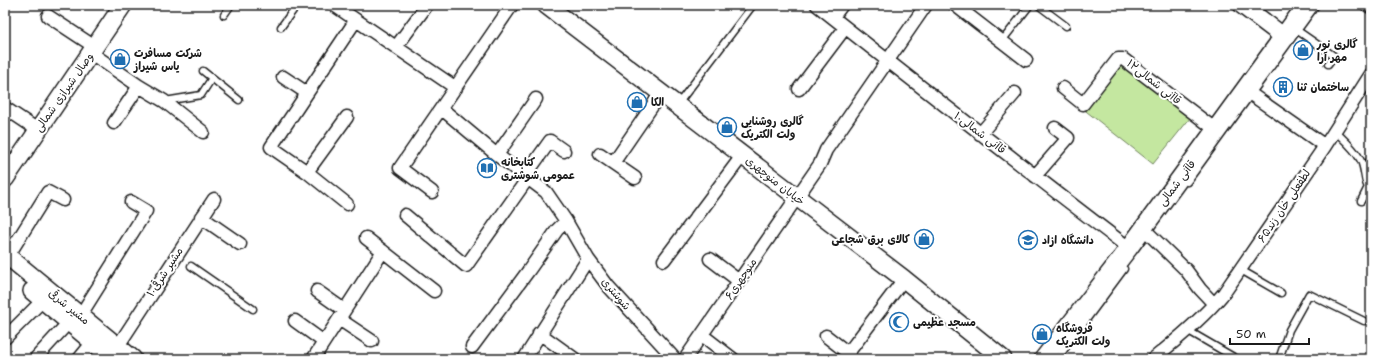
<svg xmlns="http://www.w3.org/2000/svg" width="1376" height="364" font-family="'Shantell Sans','Playpen Sans Arabic',sans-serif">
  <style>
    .green { fill: #c4e7a0; stroke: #70825e }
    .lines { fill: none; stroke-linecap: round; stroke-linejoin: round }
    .lane-casing { stroke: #1c1c1c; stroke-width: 9 }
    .street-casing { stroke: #1c1c1c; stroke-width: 15 }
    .secondary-casing { stroke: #1c1c1c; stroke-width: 20 }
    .lane { stroke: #fff; stroke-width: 6 }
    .street { stroke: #fff; stroke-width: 12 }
    .secondary { stroke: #fff; stroke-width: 17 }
    .labels { text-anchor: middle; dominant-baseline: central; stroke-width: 4; stroke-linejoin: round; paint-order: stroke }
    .poi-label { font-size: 11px; font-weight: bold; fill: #1c1c1c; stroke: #fff; text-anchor: start }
    .street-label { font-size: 11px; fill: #1c1c1c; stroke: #fff }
  </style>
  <rect width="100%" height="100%" fill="#fff"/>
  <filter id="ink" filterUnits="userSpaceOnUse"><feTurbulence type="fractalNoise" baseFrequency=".025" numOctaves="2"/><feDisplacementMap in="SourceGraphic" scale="8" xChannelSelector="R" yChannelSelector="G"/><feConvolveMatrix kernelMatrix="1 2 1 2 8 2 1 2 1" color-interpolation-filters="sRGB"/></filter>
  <g filter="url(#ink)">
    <path class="green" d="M1122 63 1191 117 1153 164 1082 108Z"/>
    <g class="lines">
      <g class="lane-casing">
        <path id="lane" d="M1038 5 1066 26
          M1362 5 1371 11
          M224 15 231 5
          M281 27 297 5
          M1298 31 1334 56 1328 64
          M1002 41 1030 5
          M203 71 239 100
          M165 101 201 95 212 78
          M678 104 753 5
          M1334 130C1343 139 1354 148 1360 159 1366 169 1363 184 1371 192
          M1364 168 1371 159
          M1187 182 1316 5
          M1361 201 1367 189
          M191 266 253 309
          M1241 270 1281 293
          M1187 330 1237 359
          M1057 359 1124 269
          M1279 359 1289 330 1309 294 1364 321"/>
      </g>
      <g class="street-casing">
        <path id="street" d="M334 5 456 88
          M817 5C921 87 1024 168 1129 248
          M955 5 1026 60
          M48 16 95 47
          M833 17 842 5
          M396 47 427 5
          M91 53 139 86 164 101 203 132
          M283 77 307 93
          M1063 88 1083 104 1118 59H1123L1216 130
          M799 89 845 28
          M1245 90 1325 146
          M5 108 38 130
          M442 109 497 155 546 192 566 221 588 259 608 286 675 359
          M114 123 139 86
          M980 134 1015 93
          M600 154 635 178
          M497 155 536 99
          M613 163 661 93
          M307 172 347 117
          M525 176 550 141 564 151
          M1035 176 1068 138 1055 128
          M432 192 400 168 512 5
          M347 204 307 172 271 147 356 20
          M405 215 466 266 528 178
          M201 217 240 244
          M1143 228 1186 270 1200 289 1214 304
          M366 238 434 291
          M8 256 48 192 63 200
          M710 259 739 281
          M664 260 742 156
          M317 291 344 310
          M80 316 146 211 131 202
          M339 319 372 341
          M295 321 324 342
          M539 333 575 359
          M702 335 733 359
          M826 336 848 353 904 279
          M5 338 43 300
          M118 346 214 199
          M472 347 529 270 557 230 566 221
          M35 359 69 322
          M79 359 93 342
          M313 359 383 251
          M524 359 588 259
          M685 359 820 164 826 150 926 5
          M1153 359C1178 339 1203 318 1224 293L1325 146 1371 74"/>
      </g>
      <g class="secondary-casing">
        <path id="secondary" d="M546 5 904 279 1003 359
          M1242 5 1284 37
          M5 179 123 5
          M5 254 133 359
          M32 291 113 359
          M1043 359 1129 248 1306 5"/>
      </g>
      <use href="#lane" class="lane"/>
      <use href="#street" class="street"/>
      <use href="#secondary" class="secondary"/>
    </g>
  </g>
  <defs>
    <g id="shop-ring" transform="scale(1)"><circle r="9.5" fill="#fff" stroke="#1f6fb2" stroke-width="1.5"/><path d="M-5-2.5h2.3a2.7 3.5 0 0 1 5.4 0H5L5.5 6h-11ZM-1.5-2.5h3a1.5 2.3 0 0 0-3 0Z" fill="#1f6fb2"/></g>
    <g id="building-ring" transform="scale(1)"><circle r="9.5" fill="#fff" stroke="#1f6fb2" stroke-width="1.5"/><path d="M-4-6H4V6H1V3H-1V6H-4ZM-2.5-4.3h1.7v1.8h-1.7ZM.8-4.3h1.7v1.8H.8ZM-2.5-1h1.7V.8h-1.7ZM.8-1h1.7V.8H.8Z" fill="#1f6fb2"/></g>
    <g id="library-ring" transform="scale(1)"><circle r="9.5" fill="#fff" stroke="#1f6fb2" stroke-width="1.5"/><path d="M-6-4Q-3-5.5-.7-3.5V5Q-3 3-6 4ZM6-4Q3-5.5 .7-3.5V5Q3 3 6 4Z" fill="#1f6fb2"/></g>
    <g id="university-ring" transform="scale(1)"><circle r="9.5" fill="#fff" stroke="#1f6fb2" stroke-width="1.5"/><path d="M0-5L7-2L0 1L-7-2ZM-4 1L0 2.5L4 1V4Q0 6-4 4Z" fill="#1f6fb2"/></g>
    <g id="mosque-ring" transform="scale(1)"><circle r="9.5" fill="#fff" stroke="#1f6fb2" stroke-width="1.5"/><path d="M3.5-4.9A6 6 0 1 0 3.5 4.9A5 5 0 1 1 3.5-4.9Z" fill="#1f6fb2"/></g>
  </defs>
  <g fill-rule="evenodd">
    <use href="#shop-ring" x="1303" y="50"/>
    <use href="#shop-ring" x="120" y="59"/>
    <use href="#building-ring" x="1283" y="87"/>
    <use href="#shop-ring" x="637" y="102"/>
    <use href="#shop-ring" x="727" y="127"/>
    <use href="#library-ring" x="487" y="168"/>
    <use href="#shop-ring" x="924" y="239"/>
    <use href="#university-ring" x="1028" y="240"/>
    <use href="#mosque-ring" x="899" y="322"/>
    <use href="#shop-ring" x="1042" y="334"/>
  </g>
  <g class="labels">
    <g class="poi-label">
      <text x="1317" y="44">گالری نور<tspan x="1317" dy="13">مهر آرا</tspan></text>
      <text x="134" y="53">شرکت مسافرت<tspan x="134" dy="13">یاس شیراز</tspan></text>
      <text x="1297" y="87">ساختمان ثنا</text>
      <text x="651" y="102">الکا</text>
      <text x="741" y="121">گالری روشنایی<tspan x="741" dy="13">ولت الکتریک</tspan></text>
      <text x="501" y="162">کتابخانه<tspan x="501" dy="13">عمومی شوشتری</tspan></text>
      <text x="910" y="239" text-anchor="end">کالای برق شجاعی</text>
      <text x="1042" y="240">دانشگاه ازاد</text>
      <text x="913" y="322">مسجد عظیمی</text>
      <text x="1056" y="328">فروشگاه<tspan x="1056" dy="13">ولت الکتریک</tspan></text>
    </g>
    <g class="street-label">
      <text transform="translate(1154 82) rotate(38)">قاآنی شمالی۱۲</text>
      <text transform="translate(64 92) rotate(-55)">وصال شیرازی شمالی</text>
      <text transform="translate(980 133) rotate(37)">قاآنی شمالی۱۰</text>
      <text transform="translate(775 181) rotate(38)">خیابان منوچهری</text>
      <text transform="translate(1177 183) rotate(-53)">قاآنی شمالی</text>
      <text transform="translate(1284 206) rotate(-56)">لطفعلی خان زند۶۵</text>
      <text transform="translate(165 272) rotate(-57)">مشیر شرقی۱۰</text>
      <text transform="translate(741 279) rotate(-56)">منوچهری۶</text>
      <text transform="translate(616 294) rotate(50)">شوشتری</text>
      <text transform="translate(69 307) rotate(39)">مشیر شرقی</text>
    </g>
  </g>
  <rect width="1376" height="364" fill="none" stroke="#fff" stroke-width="20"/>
  <rect x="10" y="10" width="1356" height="344" fill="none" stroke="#1c1c1c" stroke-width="1.5" filter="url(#ink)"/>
  <path d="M1230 338v6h79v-6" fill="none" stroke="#1c1c1c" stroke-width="2"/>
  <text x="1236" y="338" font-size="12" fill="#1c1c1c" stroke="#ffffff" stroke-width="3" paint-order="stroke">50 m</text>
</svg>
